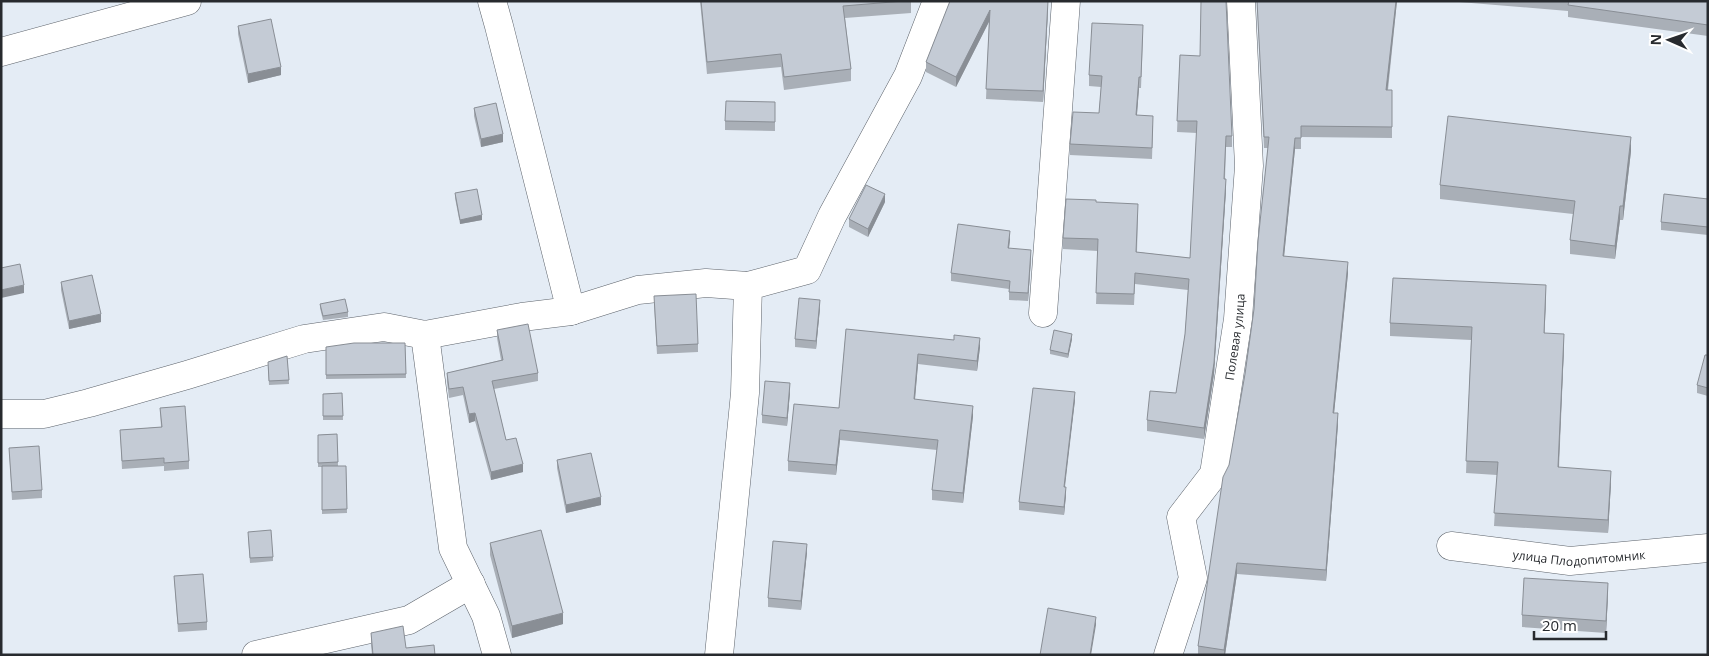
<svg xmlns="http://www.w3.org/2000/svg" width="1709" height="656" font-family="'Open Sans',sans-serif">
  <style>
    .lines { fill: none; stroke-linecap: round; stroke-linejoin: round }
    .minor-casing { stroke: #5d636b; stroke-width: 29 }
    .minor { stroke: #fff; stroke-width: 28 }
    .wall { fill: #a9afb7 }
    .shaded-wall { fill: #898e95 }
    .building { fill: #c4cbd5; stroke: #898e95 }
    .labels { text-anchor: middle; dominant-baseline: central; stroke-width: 4; stroke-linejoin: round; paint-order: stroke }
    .street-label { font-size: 12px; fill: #272a2e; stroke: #fff }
  </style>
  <rect width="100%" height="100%" fill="#e4ecf5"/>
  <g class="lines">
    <g class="minor-casing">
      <g id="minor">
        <path d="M492 1 499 26 571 311"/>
        <path d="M1 52 187 1"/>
        <path d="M1043 313 1066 1"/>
        <path d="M425 335 453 548 486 616 497 655"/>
        <path d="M1 414H44L89 403 187 375 304 339 384 327 425 335 522 317 571 311 638 290 706 283 748 286"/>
        <path id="s1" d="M1451 546 1570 561 1708 548"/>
        <path d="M256 655 409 620 471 584"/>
        <path d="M719 655 745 393 748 286 807 270 832 216 908 76 937 1"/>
        <path id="s2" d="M1168 655 1193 578 1181 517 1214 474 1238 319 1249 166 1241 1"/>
      </g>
    </g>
    <use href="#minor" class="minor"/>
  </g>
  <path class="wall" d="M700 1H911V13L845 18 851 69V81L784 90 781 67 707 74Z
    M950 1 1048 10 1043 102 986 99 989 21 956 87 926 72V62Z
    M1257 1H1397L1388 90H1392V138L1301 137V149H1295L1284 256 1348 273 1334 413 1338 424 1326 581 1237 574 1225 655H1198V646L1245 374 1254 309 1268 148H1264Z
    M1447 1H1708V36L1568 17V11Z
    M238 26 281 75 248 83 238 34Z
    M1143 36 1141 88H1139L1137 115 1153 126 1152 159 1070 155V144L1099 113 1101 87 1089 86V75Z
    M1180 55 1232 136V147H1226L1225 179 1226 190 1214 374 1204 439 1147 431V420L1176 393 1185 334 1188 290 1135 284 1134 305 1096 304 1098 251 1063 249V238L1096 202 1138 215 1137 252 1190 258 1197 133 1177 132Z
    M775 102V131L725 130V121Z
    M474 108 503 142 481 147 474 116Z
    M1631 151 1623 220H1620L1615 259 1570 254V240L1573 214 1440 199V185Z
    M455 193 482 220 460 224 455 198Z
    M1708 199V235L1661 230V222Z
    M885 202 868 237 849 227V219Z
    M1010 239 1009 248 1031 258 1028 301 1009 300V289L951 281V273Z
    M61 282 101 322 69 329 61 290Z
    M1546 298 1544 333 1564 347 1559 468 1611 483 1608 533 1494 526 1497 475 1466 473 1471 340 1390 336V323Z
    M320 304 348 312V317L323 320 320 308Z
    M654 304 698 344V352L657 354Z
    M820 308 816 349 795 347V339Z
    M846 329 980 347 977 371 918 364 915 400 973 416 963 503 932 500V490L937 450 840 440 836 475 788 471V461L839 408Z
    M497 330 538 373V381L494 389 506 440 523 472 491 480 475 421 469 423 463 395 449 398 447 382V373L501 360 497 338Z
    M1072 339 1068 358 1050 354V350Z
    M405 343 406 378 326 379V347Z
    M1708 355V396L1697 393V385Z
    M287 356 289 384 269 385 268 367Z
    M790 392 787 426 762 423V415Z
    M342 393 343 420H323V394Z
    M1075 400 1064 487 1066 495 1064 515 1019 510V502Z
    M160 408 189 461V469L164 471V466L122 469 120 430 161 427Z
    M337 434 338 466H346L347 513 322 514V467H318V435Z
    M9 448 42 490V498L12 500Z
    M557 460 601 505 566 513 557 468Z
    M248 536 273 557V561L250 563Z
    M490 543 563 624 512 638 490 555Z
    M807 552 801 610 768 607V598Z
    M174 576 207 622V630L178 632Z
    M1608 595 1606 633 1522 627V615Z
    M371 633 406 648 435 655H372L371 645Z"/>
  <path class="shaded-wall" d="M1048 1V10L1043 102V91Z
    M1396 1H1397L1386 102V90Z
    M990 10V20L956 87V77Z
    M281 67V75L248 83V74Z
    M1139 77V88L1136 126V115Z
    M503 134V142L481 147V139Z
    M1631 137V151L1623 220V206Z
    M1295 138V149L1283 267V256Z
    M1226 179V190L1214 374 1204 439V428Z
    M885 194V202L868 237V229Z
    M1620 206V220L1615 259V246Z
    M482 215V220L460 224V220Z
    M1010 231V239L1008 256V248Z
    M1031 250V258L1028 301V293Z
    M1348 262V273L1333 424V413Z
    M24 285V293L1 298V290Z
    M1546 285V298L1544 346V333Z
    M820 300V308L816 349V341Z
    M101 314V322L69 329V321Z
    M1072 334V339L1068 358V354Z
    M1564 334V347L1558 480V467Z
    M980 338V347L977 371V361Z
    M918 354V364L914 409V399Z
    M790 383V392L787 426V418Z
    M1075 392V400L1064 495V487Z
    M973 406V416L963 503V493Z
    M475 413V421L469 423V414Z
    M1338 413V424L1326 581V570Z
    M840 430V440L836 475V465Z
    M523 464V472L491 480V472Z
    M1611 471V483L1608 533V520Z
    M1066 487V495L1064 515V507Z
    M601 497V505L566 513V505Z
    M807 544V552L801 610V601Z
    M1237 563V574L1225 655H1224V650Z
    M1608 583V595L1606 633V621Z
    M563 613V624L512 638V626Z
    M1096 617V625L1091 655H1090Z"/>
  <path class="building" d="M701 1H904L843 6 851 69 784 77 781 54 707 62Z
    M950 1H1048L1043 91 986 89 990 10 956 77 926 62Z
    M1201 1H1226L1232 136H1226L1224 179H1226L1214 363 1204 428 1147 420 1150 391 1176 393 1185 334 1189 279 1135 273 1134 294 1096 293 1098 239 1063 238 1066 199 1096 200V202L1138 204 1136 252 1190 258 1197 121H1177L1180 55 1200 56Z
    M1257 1H1396L1386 90H1392V127L1301 126V138H1295L1283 256 1348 262 1333 413H1338L1326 570 1237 563 1224 650 1198 646 1223 477 1229 465 1245 374 1254 309 1258 241 1269 137H1264Z
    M1569 1H1708V25L1568 5Z
    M271 19 281 67 248 74 238 26Z
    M1092 23 1143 25 1141 77H1139L1136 115 1153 116 1152 148 1070 144 1073 112 1099 113 1102 76 1089 75Z
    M726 101 775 102V122L725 121Z
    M496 103 503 134 481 139 474 108Z
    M1448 116 1631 137 1623 206H1620L1615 246 1570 240 1575 201 1440 185Z
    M866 185 885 194 868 229 849 219Z
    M477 189 482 215 460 220 455 193Z
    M1664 194 1708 199V227L1661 222Z
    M958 224 1010 231 1008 248 1031 250 1028 293 1009 292 1010 281 951 273Z
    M20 264 24 285 1 290V268Z
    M92 275 101 314 69 321 61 282Z
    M1393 278 1546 285 1544 333 1564 334 1558 467 1611 471 1608 520 1494 513 1498 462 1466 461 1472 327 1390 323Z
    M696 294 698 344 657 346 654 296Z
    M799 298 820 300 816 341 795 339Z
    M345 299 348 312 323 316 320 304Z
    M528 324 538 373 492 381 506 440 516 438 523 464 491 472 475 413 469 414 463 387 449 389 447 373 503 360 497 330Z
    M846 329 954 340V335L980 338 977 361 918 354 914 399 973 406 963 493 932 490 938 440 840 430 836 465 788 461 794 404 839 408Z
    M1054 330 1072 334 1068 354 1050 350Z
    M354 343H405L406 374 326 375V347Z
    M1705 355H1708V388L1697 385Z
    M287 356 289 380 269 381 268 362Z
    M765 381 790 383 787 418 762 415Z
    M1033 388 1075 392 1064 487H1066L1064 507 1019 502Z
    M342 393 343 416H323V394Z
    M185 406 189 461 164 463V458L122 461 120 430 162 427 160 408Z
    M337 434 338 462 318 463V435Z
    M39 446 42 490 12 492 9 448Z
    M591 453 601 497 566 505 557 460Z
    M322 466H346L347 509 322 510Z
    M271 530 273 557 250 558 248 532Z
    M541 530 563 613 512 626 490 543Z
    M773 541 807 544 801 601 768 598Z
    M203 574 207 622 178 624 174 576Z
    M1524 578 1608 583 1606 621 1522 615Z
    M1048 608 1096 617 1090 655H1040Z
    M403 626 406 648 434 645 435 655H373L371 633Z"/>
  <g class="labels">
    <g class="street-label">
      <text stroke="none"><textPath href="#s2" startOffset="336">Полевая улица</textPath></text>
      <text stroke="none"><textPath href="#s1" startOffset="129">улица Плодопитомник</textPath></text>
    </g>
  </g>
  <rect width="1709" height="656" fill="none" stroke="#272a2e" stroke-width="5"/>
  <g transform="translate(1669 40) rotate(272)" stroke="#ffffff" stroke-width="4" paint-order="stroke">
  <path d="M0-4L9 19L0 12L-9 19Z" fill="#272a2e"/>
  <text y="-8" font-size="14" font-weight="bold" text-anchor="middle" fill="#272a2e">N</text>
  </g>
  <path d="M1534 631v8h72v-8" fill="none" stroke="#272a2e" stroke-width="2.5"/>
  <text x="1542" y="631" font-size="15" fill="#272a2e" stroke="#ffffff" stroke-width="4" paint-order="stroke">20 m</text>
</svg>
